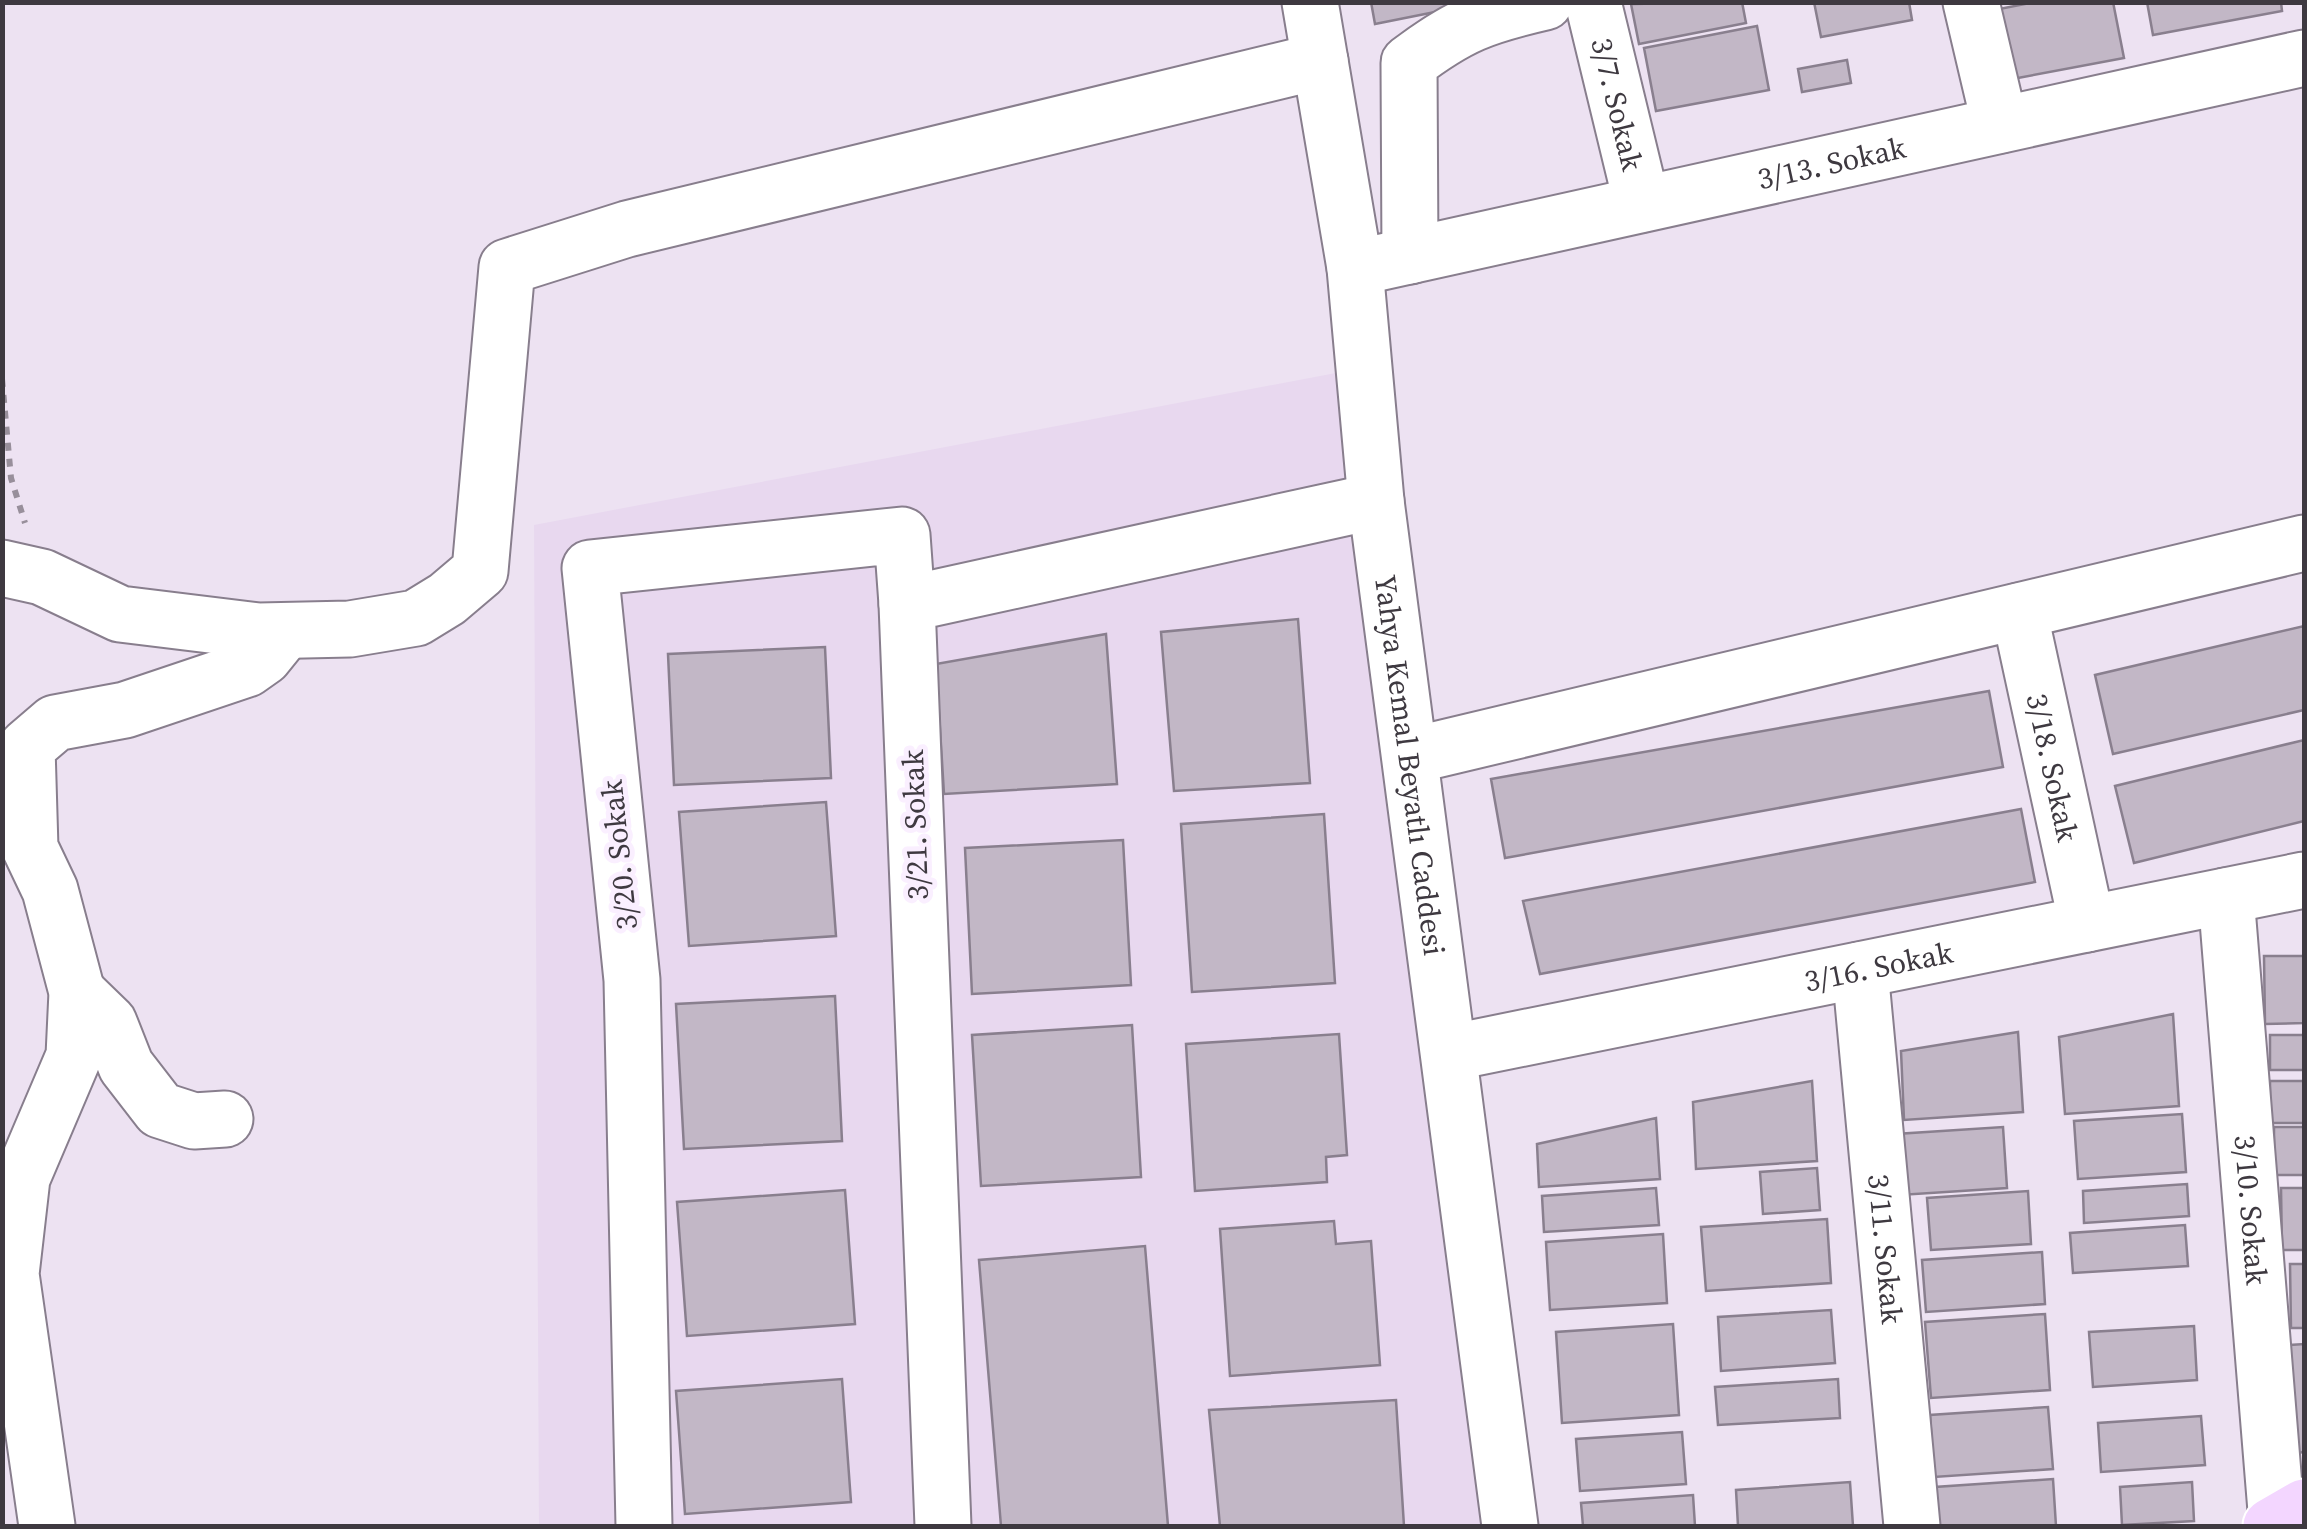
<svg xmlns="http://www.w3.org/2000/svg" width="2307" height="1529" font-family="'Source Serif 4',serif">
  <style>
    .built { fill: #e8d8ef }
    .building { fill: #c2b7c6; stroke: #897f8e; stroke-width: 2.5 }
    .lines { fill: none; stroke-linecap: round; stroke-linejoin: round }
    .minor-casing { stroke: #887e8d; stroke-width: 59 }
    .major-casing { stroke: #fff; stroke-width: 59 }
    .path { stroke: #988f9b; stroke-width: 6; stroke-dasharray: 8 8; stroke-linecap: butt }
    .minor { stroke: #fff; stroke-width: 55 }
    .major { stroke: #f3d6ff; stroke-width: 55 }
    .labels { text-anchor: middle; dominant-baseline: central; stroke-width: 10; stroke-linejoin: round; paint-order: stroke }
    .street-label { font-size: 30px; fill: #3e3940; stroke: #faefff }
  </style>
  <rect width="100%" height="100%" fill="#ede2f2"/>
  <path class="built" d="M1357 369 1512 1526H539L534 525Z"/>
  <path class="building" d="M1371 2H1485L1375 24Z
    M1742 2 1746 23 1639 44 1631 4Z
    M1814 2H1909L1912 20 1821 37Z
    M2035 2H2113L2124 58 2007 80 1994 10Z
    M2147 2H2281L2282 11 2153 35Z
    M1757 26 1769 90 1656 111 1644 48Z
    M1847 60 1851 83 1802 92 1798 69Z
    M1298 619 1310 783 1174 791 1161 632Z
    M2304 626V710L2113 754 2095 675Z
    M1106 634 1117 784 944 794 936 664Z
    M825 647 831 778 674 785 668 654Z
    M1989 691 2003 767 1505 858 1491 779Z
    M2304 740V821L2134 863 2115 786Z
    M826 802 836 936 689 946 679 812Z
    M2021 809 2035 882 1540 974 1523 901Z
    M1324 814 1335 983 1192 992 1181 824Z
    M1123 840 1131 985 972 994 965 848Z
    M2264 956H2304V1023L2265 1024Z
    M835 996 842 1141 684 1149 676 1004Z
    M2173 1014 2179 1106 2065 1114 2059 1037Z
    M1132 1025 1141 1177 981 1186 972 1035Z
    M2018 1032 2023 1112 1904 1120 1901 1051Z
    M1339 1034 1347 1155 1326 1157 1327 1182 1195 1191 1186 1044Z
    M2270 1035H2304V1070H2270Z
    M1812 1081 1817 1161 1696 1169 1693 1102Z
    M2270 1081H2304V1123H2270Z
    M2182 1114 2186 1172 2078 1179 2074 1121Z
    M1656 1118 1660 1179 1539 1187 1537 1144Z
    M2003 1127 2007 1188 1900 1195 1896 1134Z
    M2274 1127H2304V1175H2274Z
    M1817 1168 1820 1210 1763 1214 1760 1172Z
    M2187 1184 2189 1216 2084 1223 2083 1191Z
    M1656 1188 1659 1225 1544 1232 1542 1196Z
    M2281 1188H2304V1250H2282Z
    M845 1190 855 1324 687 1336 677 1202Z
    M2028 1191 2031 1244 1931 1250 1927 1198Z
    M1827 1219 1831 1283 1706 1291 1701 1227Z
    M1334 1221 1336 1244 1371 1241 1380 1365 1230 1376 1220 1229Z
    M2185 1225 2188 1266 2073 1273 2070 1233Z
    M1663 1234 1667 1303 1550 1310 1546 1242Z
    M1145 1246 1168 1526H1001L979 1260Z
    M2042 1252 2045 1304 1926 1312 1922 1260Z
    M2290 1264H2304V1328H2291Z
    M1831 1310 1835 1363 1721 1371 1718 1317Z
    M2045 1314 2050 1390 1931 1398 1925 1322Z
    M1673 1324 1679 1415 1562 1423 1556 1332Z
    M2194 1326 2197 1380 2093 1387 2089 1332Z
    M2304 1344V1451L2292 1457 2290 1345Z
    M842 1379 851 1502 685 1514 676 1391Z
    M1838 1379 1840 1418 1718 1425 1715 1387Z
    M1396 1400 1404 1526H1220L1209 1410Z
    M2048 1407 2053 1469 1934 1477 1930 1415Z
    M2201 1416 2205 1465 2101 1472 2098 1423Z
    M1682 1432 1686 1484 1580 1491 1576 1439Z
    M2053 1479 2056 1526H1937L1935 1487Z
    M1850 1482 1853 1526H1738L1736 1490Z
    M2192 1482 2194 1521 2122 1525 2120 1487Z
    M1693 1495 1695 1526H1583L1581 1503Z"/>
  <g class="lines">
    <g class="minor-casing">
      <g id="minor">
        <path id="s1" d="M1310 2 1355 268 1376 501 1510 1526"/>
        <path id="s2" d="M1593 2 1642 204"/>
        <path d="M1971 2 2000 125"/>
        <path d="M1410 256 1409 63C1459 25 1484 16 1545 2"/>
        <path id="s3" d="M1355 268 2304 58"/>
        <path d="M2 568 42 577 120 614 259 631 350 629 416 618 447 599 480 571 507 267 627 229 1320 61"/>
        <path id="s4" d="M2019 611 2087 924"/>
        <path d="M1410 756 2304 543"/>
        <path id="s5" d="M2226 896 2277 1523"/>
        <path id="s6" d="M1860 970 1912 1526"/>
        <path d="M77 992 109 1023 126 1066 160 1110 194 1121 225 1119"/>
        <path id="s7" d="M1449 1053 2304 880"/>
        <path d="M47 1526 11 1274 22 1178 74 1056 77 992 50 890 30 848 27 747 55 723 125 710 247 669 264 657 285 631"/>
        <path d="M644 1526 632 980 590 568 902 535 907 604"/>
        <path d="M943 1526 907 604 1376 501"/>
      </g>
    </g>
    <g class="major-casing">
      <path id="major" d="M2271 1526 2304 1507"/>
    </g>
    <path class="path" d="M2 379 11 478 25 523"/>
    <use href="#minor" class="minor"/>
    <use href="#major" class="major"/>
  </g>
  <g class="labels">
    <g class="street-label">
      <text stroke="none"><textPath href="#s2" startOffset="105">3/7. Sokak</textPath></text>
      <text stroke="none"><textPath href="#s3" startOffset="488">3/13. Sokak</textPath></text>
      <text stroke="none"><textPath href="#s1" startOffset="770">Yahya Kemal Beyatlı Caddesi</textPath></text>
      <text stroke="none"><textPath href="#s4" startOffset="160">3/18. Sokak</textPath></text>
      <text transform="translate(915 825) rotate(-92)">3/21. Sokak</text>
      <text transform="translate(619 855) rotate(-96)">3/20. Sokak</text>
      <text stroke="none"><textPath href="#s7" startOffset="438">3/16. Sokak</textPath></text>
      <text stroke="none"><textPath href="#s5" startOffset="315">3/10. Sokak</textPath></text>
      <text stroke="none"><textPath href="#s6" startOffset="280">3/11. Sokak</textPath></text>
    </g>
  </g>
  <rect width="2307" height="1529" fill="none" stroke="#3e3940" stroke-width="10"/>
</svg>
